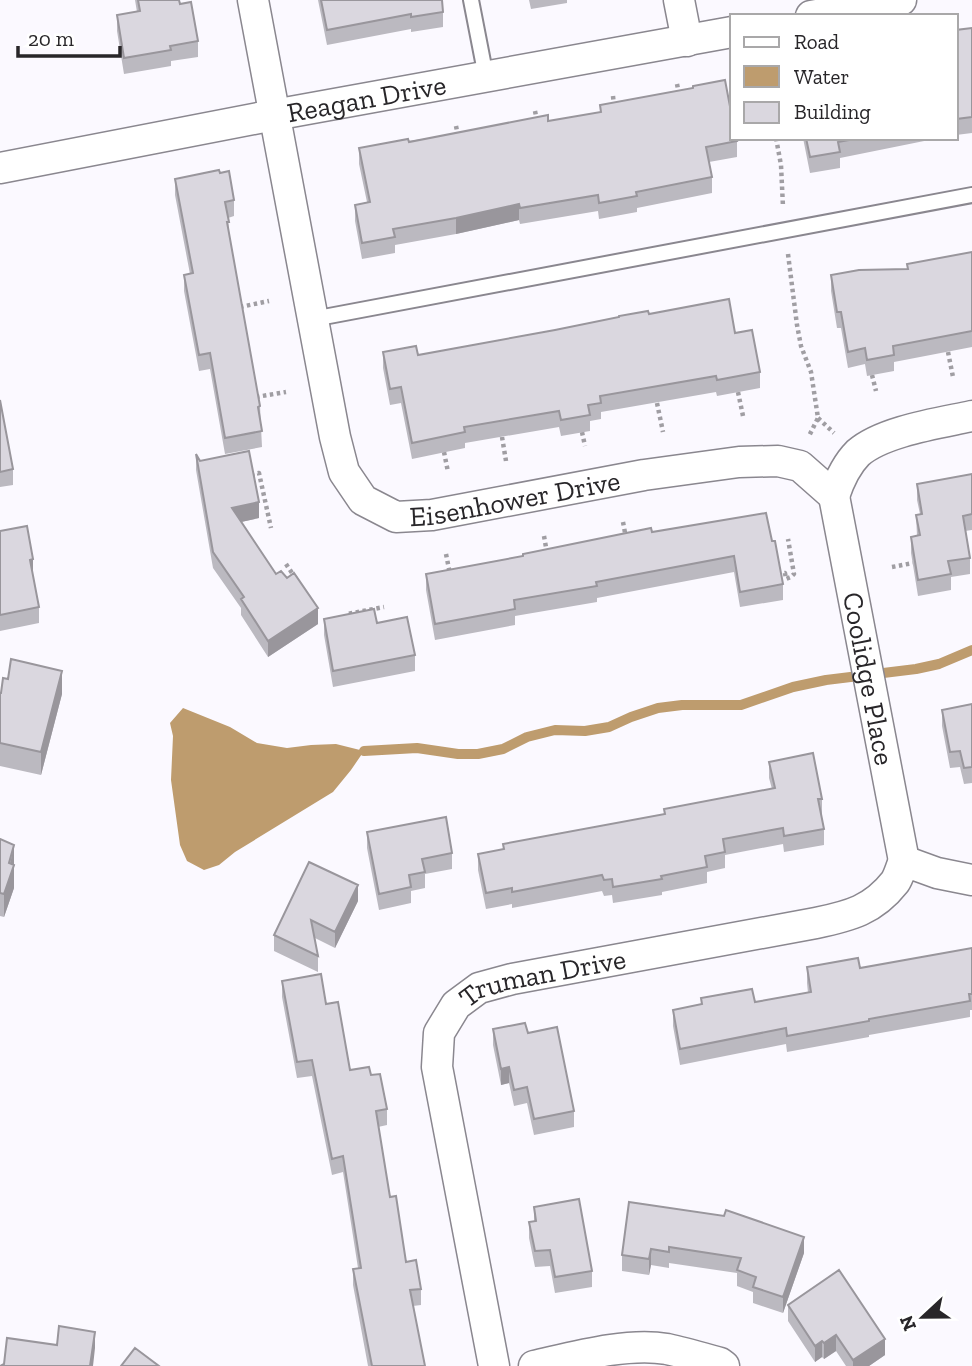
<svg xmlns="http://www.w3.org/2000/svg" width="972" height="1366" font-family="'Zilla Slab',serif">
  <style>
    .water { fill: #be9c6e }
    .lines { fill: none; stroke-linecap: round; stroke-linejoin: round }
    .stream { stroke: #be9c6e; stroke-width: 10 }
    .service-casing { stroke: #8a878f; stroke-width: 18 }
    .minor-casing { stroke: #8a878f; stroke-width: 33 }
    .path { stroke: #a09ea3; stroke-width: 4.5; stroke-dasharray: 3.5 3.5; stroke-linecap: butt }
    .service { stroke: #fff; stroke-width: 14 }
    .minor { stroke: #fff; stroke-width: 30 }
    .wall { fill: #bbb9c0 }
    .shaded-wall { fill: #99969c }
    .building { fill: #dad7df; stroke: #99969c; stroke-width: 2 }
    .labels { text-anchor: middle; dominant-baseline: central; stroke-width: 7; stroke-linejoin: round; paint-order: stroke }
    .street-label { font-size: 28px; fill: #282629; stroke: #fff }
  </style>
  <rect width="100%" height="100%" fill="#fbf9ff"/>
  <path class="water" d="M183 708 230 727 257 743 287 748 311 745 336 744 364 751 351 770 333 792 235 852 219 865 204 870 187 861 180 845 171 780 173 736 170 723Z"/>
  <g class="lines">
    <path class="stream" d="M364 751 417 748 458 754H478L503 749 527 737 555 730 585 731 609 727 631 717 658 708 682 705H741L793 687 826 680 916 669 939 664 972 650"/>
    <g class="service-casing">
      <path id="service" d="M471 0 486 77
        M313 319 972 195"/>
    </g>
    <g class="minor-casing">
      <g id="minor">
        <path id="s1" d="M253 0 335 437 344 472 363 500 396 517 432 515 644 475 739 462 778 461 800 466 834 496C839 481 847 464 858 453 883 431 940 423 972 416"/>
        <path d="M679 0 687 41"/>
        <path d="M811 16 901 0"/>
        <path id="s2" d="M0 168 274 115 732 32"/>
        <path id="s3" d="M834 496 904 861"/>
        <path id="s4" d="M494 1366 437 1067 439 1033 456 1005 479 988 512 979 816 923C850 916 873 910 895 882 899 876 901 867 904 861L937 873 972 880"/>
        <path d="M534 1366C574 1357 627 1342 667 1349 685 1353 702 1358 720 1363L724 1366"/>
      </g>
    </g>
    <path class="path" d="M677 84 679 94
      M613 96 614 106
      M535 111 537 121
      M456 126 458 136
      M776 138 781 165 783 207
      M788 254 797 325 801 346 811 372 818 418 809 436
      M240 307 269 301
      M948 352 953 377
      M872 375 876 391
      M738 392 743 416
      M256 397 286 392
      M657 403 663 432
      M818 418 834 433
      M582 432 585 446
      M502 437 506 461
      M444 452 448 472
      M251 475 259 473 271 528
      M623 522 626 538
      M544 536 547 553
      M446 554 450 574
      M286 564 296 579
      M892 567 913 563
      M778 575 785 573 786 579 791 577 794 574 788 539
      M348 619 347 614 384 607"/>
    <use href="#service" class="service"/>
    <use href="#minor" class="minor"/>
  </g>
  <path class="wall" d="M135 0H179L180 4 198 41V57L171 61V66L124 74 117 31V15L137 12Z
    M318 0H442L443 12V27L411 32V29L327 45Z
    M529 0H567V3L531 9Z
    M972 28V133L956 135V30Z
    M600 105 737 141V157L709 162 712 177V193L637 208V212L599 219 598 211 520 224 519 220 456 234 395 245V253L362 259 355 221V205L367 202 359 164V148L548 121 600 112Z
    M803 138H939L840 158V168L810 173Z
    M175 179 234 200V216L228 218 229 234 260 406 262 447 225 454 210 369 199 371 184 291V275L190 274 175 195Z
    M972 252V347L894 362V371L867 376 865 364 848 368 841 328H837L831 291V275L907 269V264Z
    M649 314 735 333 760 372V388L717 396 716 392 601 412V419L590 421V431L561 436 559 427 465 443V448L412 459 401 403 390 405 383 368V352L418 355Z
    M0 400 13 469V485L0 487Z
    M196 454 200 461 259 518 241 522 276 574 287 578 318 624 268 657 241 615V608L213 568 196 470Z
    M972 474V530L965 531 970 558V574L951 577V590L918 596 911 553V537L917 536 916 515 920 514 917 500V484Z
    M0 531 33 575 39 607V623L0 631Z
    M652 532 772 541 783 584V600L740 607 734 572 597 598V602L515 616V625L435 640 426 590V574Z
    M324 619 377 623 415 655V671L333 687 324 635Z
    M0 693 62 694 41 775 0 766Z
    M972 704V783L964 784 960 767 950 768 942 726V710Z
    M769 762 822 799V815H821L824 829V845L784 852 783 844 725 855V868L707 872V883L662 892V895L613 903 612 895 604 896 602 891 512 908V904L486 909 478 870V854L503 850V844L664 815V809L772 789 769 778Z
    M367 832 452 853V869L425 874V888L411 891V903L379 910 367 848Z
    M0 839 14 845V888L4 917 0 916Z
    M358 901 335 948 315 938 318 956V972L274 951V935Z
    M972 948V1010H970V1017L869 1035V1037L787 1052 786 1044 680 1065 673 1026V1010L701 1005V998L755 1002 808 993 807 983V967L860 968Z
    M282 981 326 1004 350 1070 371 1075 387 1109V1125L378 1127 390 1197 406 1262 421 1289V1305L413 1306 425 1366H368L353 1285V1269L358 1268 343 1172 332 1175 312 1076 297 1078 282 997Z
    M493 1029 528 1033 574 1111V1127L534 1135 527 1103 514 1106 509 1083 501 1085 493 1045Z
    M629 1202 804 1253 783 1313 753 1303V1292L737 1286V1273L669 1263V1268L651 1265 649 1275 622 1271V1255Z
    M534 1207 592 1271V1287L555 1293 550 1266 535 1267 529 1238V1222H534Z
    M788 1305 885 1355 869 1366H846L836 1351 824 1359 822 1357 815 1362 788 1321Z"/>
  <path class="shaded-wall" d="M519 204V220L456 234V218Z
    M259 502V518L232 524V508Z
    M33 559V575L30 560Z
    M318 608V624L268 657V641Z
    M62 671V694L41 775V752Z
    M14 845V888L4 917V894Z
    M358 885V901L335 948V932Z
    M509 1067V1083L501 1085V1069Z
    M804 1237V1253L783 1313V1297Z
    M651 1249V1265L649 1275V1259Z
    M95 1332V1348L93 1366H90Z
    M836 1335V1351L824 1359V1343Z
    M885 1339V1355L869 1366H853V1360Z
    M822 1341V1357L815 1362V1346Z"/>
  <path class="building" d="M138 0H179L180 4 191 2 198 41 170 46 171 50 124 58 117 15 140 11Z
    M321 0H442L443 12 411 17V14L327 30Z
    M972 28V117L956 119V30Z
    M725 80 732 117V138H736L737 141 706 147 712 177 636 192 637 196 599 203 598 195 520 208 519 204 456 218 393 229 395 237 362 243 355 205 370 202 359 148 408 139 409 142 548 115V121L601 112 600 105 693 88V86Z
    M806 138H860L838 142 840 152 810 157Z
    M219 170 220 173 229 171 234 200 225 202 229 222H227L260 406 258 407 262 431 225 438 210 353 199 355 184 275 193 273 175 179Z
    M972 252V331L893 346 894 355 867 360 865 348 848 352 841 312H837L831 275 859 270 908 269 907 264Z
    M729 299 735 333 752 330 760 372 717 380 716 376 600 396 601 403 588 405 590 415 561 420 559 411 464 427 465 432 412 443 401 387 390 389 383 352 416 346 418 355 555 330 619 317V316L648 311 649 314Z
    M0 400 13 469 0 472Z
    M249 451 259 502 232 508 276 574 281 571 287 578 294 573 318 608 268 641 241 599 244 597 213 552 196 454 200 461Z
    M972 474V514L963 516 970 558 948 561 951 574 918 580 911 537 920 535 916 515 922 514 917 484Z
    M766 513 772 541H775L783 584 740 592 734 556 596 582 597 586 514 600 515 609 435 624 426 574 523 556V554L651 528 652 532Z
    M27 526 33 559 30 560 39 607 0 615V531Z
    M374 609 377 623 407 617 415 655 333 671 324 619Z
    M11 659 62 671 41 752 0 743V693H1L3 678 8 679Z
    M972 704V767L964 768 960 751 950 752 942 710Z
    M813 753 822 799H818L824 829 784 836 783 828 723 839 725 852 705 856 707 867 661 876 662 879 613 887 612 879 604 880 602 875 512 892V888L486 893 478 854 504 849 503 844 665 814 664 809 775 788 769 762Z
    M446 817 452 853 422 859 425 872 409 875 411 887 379 894 367 832Z
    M0 839 14 845 9 863 14 865 4 894 0 893Z
    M309 862 358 885 335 932 311 920 318 956 274 935Z
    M972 948V994H969L970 1001 869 1019V1021L787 1036 786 1028 680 1049 673 1010 702 1004 701 998 752 989 755 1002 811 992 807 967 858 958 860 968Z
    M321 974 326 1004 338 1002 350 1070 369 1067 371 1075 380 1074 387 1109 376 1111 390 1197 396 1196 406 1262 416 1260 421 1289 410 1290 425 1366H372L353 1269 361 1268 343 1156 332 1159 312 1060 297 1062 282 981Z
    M525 1023 528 1033 557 1027 574 1111 534 1119 527 1087 514 1090 509 1067 501 1069 493 1029Z
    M579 1199 592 1271 555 1277 550 1250 535 1251 529 1222 536 1221 534 1207Z
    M629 1202 724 1216 726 1210 804 1237 783 1297 753 1287 756 1277 737 1270 741 1258 669 1247V1252L651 1249 649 1259 622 1255Z
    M839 1270 885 1339 853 1360 836 1335 824 1343 822 1341 815 1346 788 1305Z
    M59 1326 95 1332 90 1366H0L4 1364 7 1338 57 1345Z
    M135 1348 159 1366H121Z"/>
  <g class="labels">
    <g class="street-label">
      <text stroke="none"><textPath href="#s2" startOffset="373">Reagan Drive</textPath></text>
      <text stroke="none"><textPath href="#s1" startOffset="672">Eisenhower Drive</textPath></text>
      <text stroke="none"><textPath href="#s3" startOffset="186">Coolidge Place</textPath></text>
      <text stroke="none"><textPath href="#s4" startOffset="464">Truman Drive</textPath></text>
    </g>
  </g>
  <rect x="730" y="14" width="228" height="126" fill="#ffffff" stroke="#a9a8a9" stroke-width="2"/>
  <rect x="744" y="37" width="35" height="10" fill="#ffffff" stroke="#a9a8a9" stroke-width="2"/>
  <text x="794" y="49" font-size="21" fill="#282629">Road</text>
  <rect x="744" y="66" width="35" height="21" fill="#be9c6e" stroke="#a9a8a9" stroke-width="2"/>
  <text x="794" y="84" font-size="21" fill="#282629">Water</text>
  <rect x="744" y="102" width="35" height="21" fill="#dad7df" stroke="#a9a8a9" stroke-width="2"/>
  <text x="794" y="119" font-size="21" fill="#282629">Building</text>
  <g transform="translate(923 1317) rotate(248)" stroke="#ffffff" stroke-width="5" paint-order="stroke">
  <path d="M0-5L12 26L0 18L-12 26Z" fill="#282629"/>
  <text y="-10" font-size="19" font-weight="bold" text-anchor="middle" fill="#282629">N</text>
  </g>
  <path d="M18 46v10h102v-10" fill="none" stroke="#282629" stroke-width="3.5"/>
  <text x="28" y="46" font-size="21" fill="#282629" stroke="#ffffff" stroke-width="5" paint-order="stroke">20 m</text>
</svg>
